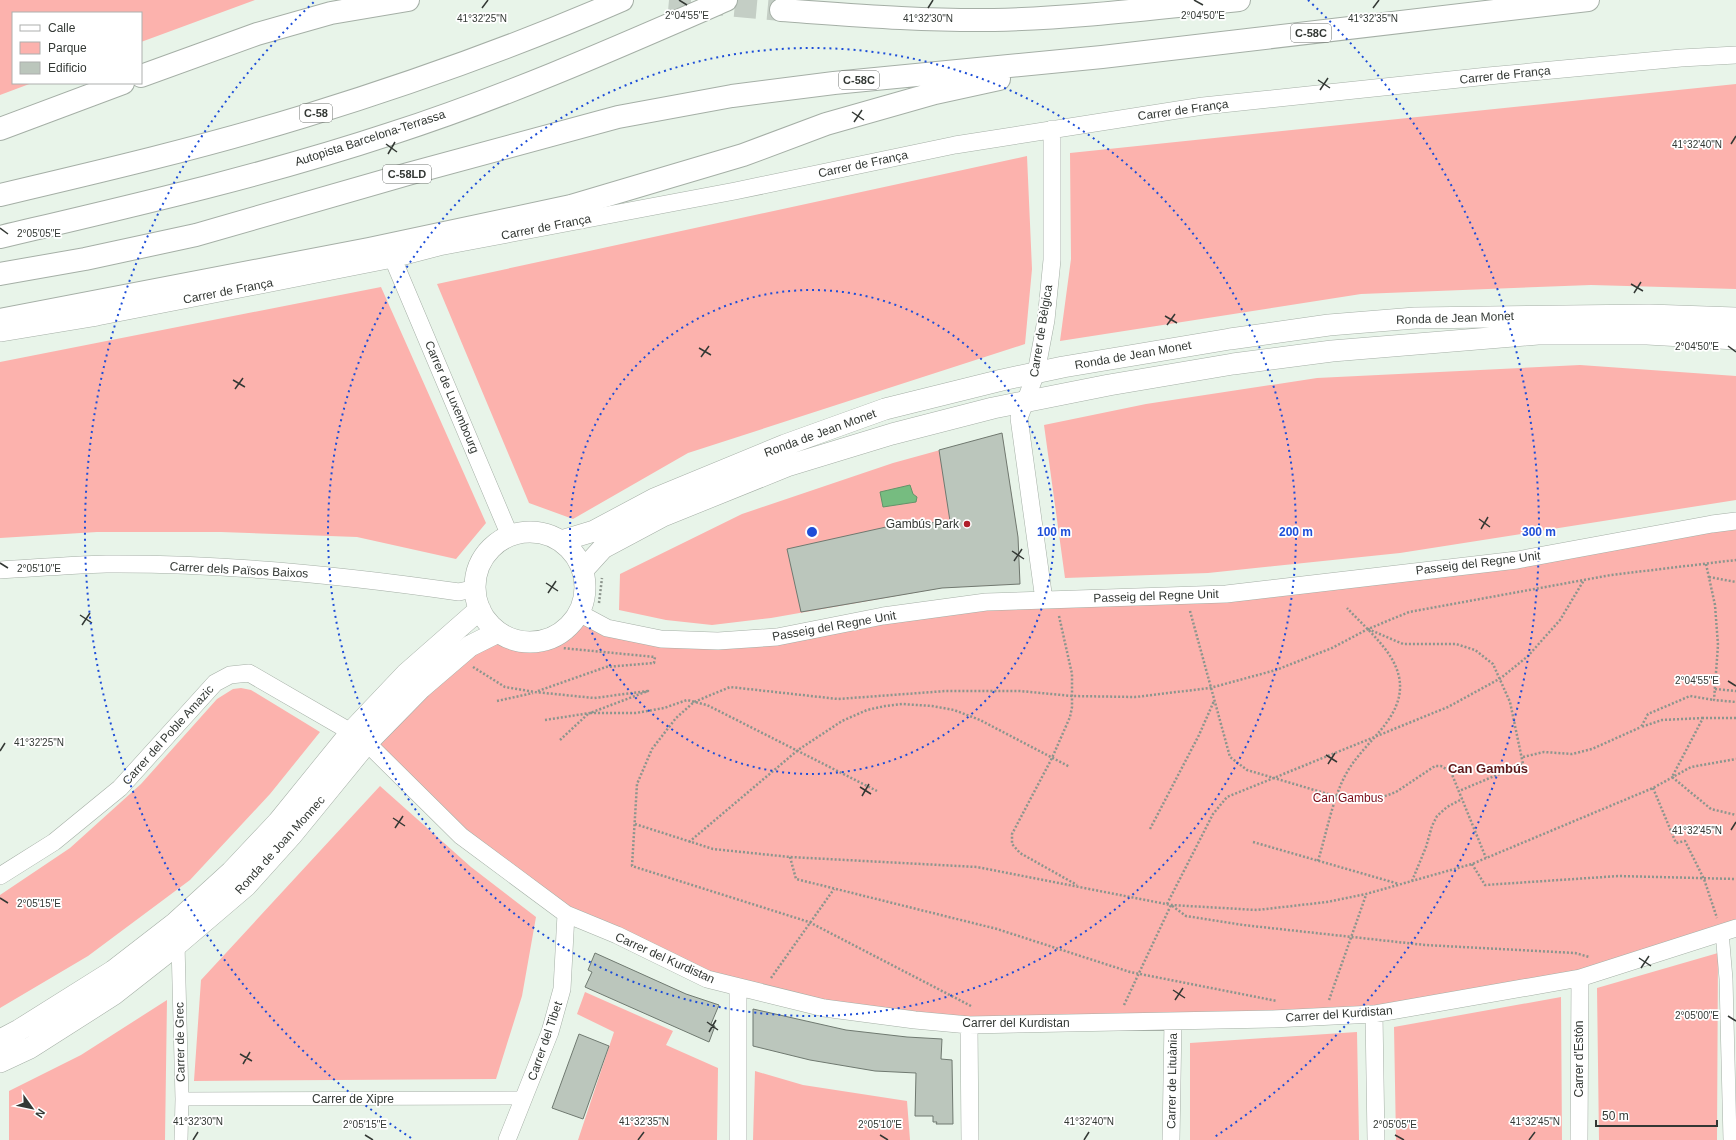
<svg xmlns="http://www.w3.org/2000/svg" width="1736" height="1140" font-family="Helvetica,sans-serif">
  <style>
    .green { fill: #fcb2ad }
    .water { fill: #76bc80; stroke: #629469 }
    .building { fill: #bbc6bc; stroke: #6f7970 }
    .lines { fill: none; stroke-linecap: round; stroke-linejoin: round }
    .motorway-tunnel { stroke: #c4cec5; stroke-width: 22; stroke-dasharray: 22 11; stroke-linecap: butt }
    .pedestrian-casing { stroke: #a5afa6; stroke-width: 14 }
    .minor-casing { stroke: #a5afa6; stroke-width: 18 }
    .tertiary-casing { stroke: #a5afa6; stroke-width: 22 }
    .motorway-casing { stroke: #a5afa6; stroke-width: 24 }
    .path { stroke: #8c958d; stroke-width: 2.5; stroke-dasharray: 2 2; stroke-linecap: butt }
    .pedestrian { stroke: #fff; stroke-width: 13 }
    .minor { stroke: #fff; stroke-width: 17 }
    .tertiary { stroke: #fff; stroke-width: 21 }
    .motorway { stroke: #fff; stroke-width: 22 }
    .ticks { fill: none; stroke: #333834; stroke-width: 1.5 }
    .ring { fill: none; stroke: #1d4ed8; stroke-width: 2; stroke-dasharray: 2 4 }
    .poi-dot { fill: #b01e29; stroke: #fff; stroke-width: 1.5 }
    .labels { text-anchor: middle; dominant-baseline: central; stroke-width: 3.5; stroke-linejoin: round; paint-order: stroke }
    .shield { fill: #fff; stroke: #707471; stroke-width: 1 }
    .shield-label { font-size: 11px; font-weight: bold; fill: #333834 }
    .street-label { font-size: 12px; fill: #333834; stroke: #fff }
    .poi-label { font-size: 12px; fill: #333834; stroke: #fff; text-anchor: end }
    .park-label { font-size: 12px; fill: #7a0c17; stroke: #fff }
    .neighbourhood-label { font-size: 13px; font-weight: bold; fill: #5e191a; stroke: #fff }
    .ticks-label { font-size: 10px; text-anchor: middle; fill: #333834; stroke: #fff; stroke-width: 3.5; stroke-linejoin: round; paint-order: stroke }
    .centre { fill: #1d4ed8; stroke: #fff; stroke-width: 2 }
    .ring-label { font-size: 12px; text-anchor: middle; font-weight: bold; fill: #1d4ed8; stroke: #fff; stroke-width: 3.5; stroke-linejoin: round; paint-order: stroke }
  </style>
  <rect width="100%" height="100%" fill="#e8f4e9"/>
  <path class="green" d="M0 0H255L141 42V13H13V83H32L0 95Z
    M1736 84V289L1591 285 1361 294 1060 341 1071 259 1070 153Z
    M1027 156 1032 269 1025 344 688 453 573 519 529 503 437 284Z
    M381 287 486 523 456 559 357 537 221 532H97L0 538V362Z
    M1580 365 1736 376V500L1400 553 1208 573 1065 578 1044 425 1146 404 1317 378Z
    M1002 433 1018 537 1020 584 942 588 771 618 712 625 666 620 619 610 620 574 742 514 893 463Z
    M1736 521V928L1580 978 1374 1014 969 1025 738 987 566 914 461 836 367 743 498 632C535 650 554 644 579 613L607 628 718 641 883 616 1226 594Z
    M241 688 251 690 320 732 270 794 190 880 88 956 0 1008V895L70 848 141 784 217 699 233 689Z
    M380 786 471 867 536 917 522 996 496 1079 194 1081 201 980Z
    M1718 953 1717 1140H1599L1597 988Z
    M585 992 673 1031 666 1045 718 1068 717 1140H578L614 1032 577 1014Z
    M1561 997 1562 1140H1396L1394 1027Z
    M167 1000 165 1140H9V1091L81 1055Z
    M1357 1032 1359 1140H1190V1043Z
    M755 1071 803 1085 907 1101 910 1140H753Z"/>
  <path class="water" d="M910 485 913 494 917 497 916 502 883 507 880 492Z"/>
  <path class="building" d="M1002 433 1018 537 1020 584 942 588 801 612 787 549 886 527 950 521 939 450Z
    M595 953 686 994 719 1005 711 1024 715 1026 709 1042 585 987 592 972 588 970Z
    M753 1009 846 1030 907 1037 942 1039 941 1059 952 1060 953 1124H936L937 1122H933V1116H915L916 1073 875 1071 810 1060 753 1046Z
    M579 1034 609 1046 583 1119 552 1108Z"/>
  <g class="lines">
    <path class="motorway-tunnel" d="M669 0 781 10"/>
    <g class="pedestrian-casing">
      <path id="pedestrian" d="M1722 932 1726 979 1730 1140
        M178 944 182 1099 181 1140
        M182 1099 525 1098"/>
    </g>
    <g class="minor-casing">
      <path id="minor" d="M393 259 510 536
        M0 333 97 317 393 259 439 247 735 191 955 145 1203 106 1488 76 1681 58 1736 55
        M0 570C35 568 71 565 106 564 224 563 342 575 459 592L476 588
        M1044 600 1019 418 1036 373 1046 320 1052 260V129
        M579 613 607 628 661 639 718 641 777 637 883 616 986 602 1226 594 1517 560 1712 524 1736 521
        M0 876 54 842 120 788 215 683 230 675 249 673 351 732 367 743 461 836 566 914 617 935 707 979 824 1008 915 1020 969 1025 1273 1019 1374 1014 1580 978 1736 928
        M738 987V1140
        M1374 1014 1376 1140
        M969 1025 970 1140
        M507 1140 550 1032 562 989 566 914
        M1171 1140 1173 1021
        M1579 1140 1580 978"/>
    </g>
    <g class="tertiary-casing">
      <path id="tertiary" d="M475 587a55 55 0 1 1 110 0a55 55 0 1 1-110 0Z
        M561 541 594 531 654 499 785 445 885 409 1002 380 1063 367 1230 339 1329 325 1415 318 1649 315 1736 318
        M583 570 603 548 663 516 787 466 892 434 993 408 1109 385 1233 364 1332 351 1538 334H1647L1736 339
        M0 1040 19 1030 113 971 175 923 231 872 278 822 351 732 406 674 480 609
        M0 1062 30 1048 113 995 178 944 246 886 291 836 367 743 421 688 470 646 498 632"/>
    </g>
    <g class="motorway-casing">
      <path id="motorway" d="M781 10C852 15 923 21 994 20 1076 18 1157 8 1239 0
        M141 76 257 34 331 13 408 0
        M0 129 123 83
        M0 195C102 171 204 147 305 116 412 83 519 45 622 0
        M0 237C131 206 263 176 390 134 505 97 616 48 726 0
        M0 274 85 259 196 235 408 174 618 117 732 96 834 83 1102 57 1588 0
        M0 320 369 249 571 206 743 155 826 124 935 93 999 79"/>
    </g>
    <path class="path" d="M1706 564 1715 605 1718 645 1714 700 1736 702
      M1709 577 1736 582
      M599 603 602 578
      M1190 611 1230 757 1247 770 1338 797 1369 802 1396 792 1435 766H1441L1451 772 1486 858
      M1059 616 1072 674V707L1070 717 1052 758 1012 834V844L1020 853 1077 885
      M1368 629 1403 644H1456L1475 650 1493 664 1510 702 1523 764 1459 791
      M473 667 505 687 535 692 594 698 648 691 590 713H636L664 708 687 700 707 705 877 791
      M1715 689 1736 691
      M538 691 606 667 654 663 655 657 562 648
      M497 701 533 693
      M1703 718 1662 720 1641 727 1648 714 1690 696 1714 700
      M1736 718H1703L1672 777 1711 809 1736 815
      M545 720 590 713
      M560 740 589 713
      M1523 757 1544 752 1572 754 1592 749 1641 727
      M1653 788 1676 843 1685 841 1704 879 1717 918
      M635 824 713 849 790 857 977 867 1171 905 1257 910 1327 902 1366 894 1472 864 1653 788 1691 767 1736 759
      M1150 829 1199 735 1214 701
      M689 842 798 750 842 721 867 710 885 706 902 704 932 706 954 710 980 720 1070 767
      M1253 842 1399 884
      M790 857 796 879 997 929 1130 972 1277 1001
      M1318 861C1326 835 1333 797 1346 774 1357 754 1374 740 1387 722 1422 673 1379 642 1347 608
      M1472 864 1485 885 1619 876 1736 879
      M1412 881 1426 847 1432 826 1437 816 1447 807 1462 799
      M1167 904 1213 814 1227 797 1448 707 1501 678 1528 656 1560 620 1584 580
      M771 978 834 889
      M1329 1000 1366 895
      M1124 1005 1171 905 1186 916 1243 925 1425 945 1575 953 1589 957
      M971 1006 809 922 632 866 637 784 652 749 676 718 694 702 730 687 838 699 946 691H1020L1072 696 1135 697 1210 688 1276 670 1332 648 1368 629 1409 612 1611 575 1736 560"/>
    <use href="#pedestrian" class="pedestrian"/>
    <use href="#minor" class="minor"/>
    <use href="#tertiary" class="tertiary"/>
    <use href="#motorway" class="motorway"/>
  </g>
  <path class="ticks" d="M679 0 687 5M1194 0 1203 5M482 8 488 0M928 8 933 0M1373 8 1379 0M1318 80 1330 88M1320 90 1328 78M852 112 864 120M854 122 862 110M386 144 397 152M1731 144 1736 136M388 154 395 142M0 228 8 234M1631 284 1643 291M1634 293 1641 282M1165 316 1177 323M1167 325 1175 314M1728 346 1736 352M699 348 711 355M701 357 709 346M233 380 245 387M235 389 243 378M1479 519 1490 527M1481 529 1488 517M1012 551 1024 559M1014 561 1022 549M0 563 8 568M546 583 558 591M548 593 556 581M80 615 92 623M82 625 90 613M1728 681 1736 686M0 751 5 743M1326 755 1337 762M1328 764 1335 753M860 787 871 794M862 796 869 784M393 818 405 826M395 828 403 816M1731 830 1736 822M0 898 8 903M1639 958 1651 966M1641 968 1649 956M1173 990 1185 998M1175 1000 1183 988M1728 1016 1736 1021M707 1022 718 1030M709 1032 716 1020M240 1054 252 1061M243 1064 250 1052M365 1135 373 1140M880 1135 888 1140M1395 1135 1404 1140M193 1140 198 1132M638 1140 644 1132M1084 1140 1089 1132M1529 1140 1535 1132"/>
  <g class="ring">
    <circle cx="812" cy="532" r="242"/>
    <circle cx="812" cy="532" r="484"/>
    <path d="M411 1138A727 727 0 0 1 316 0M1308 0A727 727 0 0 1 1213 1138"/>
  </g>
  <circle class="poi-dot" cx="967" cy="524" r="4"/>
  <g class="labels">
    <g class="shield">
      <rect x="1291" y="24" width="40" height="18" rx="3"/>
      <rect x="839" y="71" width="40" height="18" rx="3"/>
      <rect x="300" y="104" width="32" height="18" rx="3"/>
      <rect x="383" y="165" width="48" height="18" rx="3"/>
    </g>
    <g class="shield-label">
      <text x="1311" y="33">C-58C</text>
      <text x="859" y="80">C-58C</text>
      <text x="316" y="113">C-58</text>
      <text x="407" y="174">C-58LD</text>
    </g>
    <g class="street-label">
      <text transform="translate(1505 75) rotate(-6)">Carrer de França</text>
      <text transform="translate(1183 110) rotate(-8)">Carrer de França</text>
      <text transform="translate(370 138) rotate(-18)">Autopista Barcelona-Terrassa</text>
      <text transform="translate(863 164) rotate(-12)">Carrer de França</text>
      <text transform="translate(546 227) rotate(-11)">Carrer de França</text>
      <text transform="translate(228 291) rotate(-11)">Carrer de França</text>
      <text transform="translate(1455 318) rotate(-2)">Ronda de Jean Monet</text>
      <text transform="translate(1041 331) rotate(-81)">Carrer de Bèlgica</text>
      <text transform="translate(1133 355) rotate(-10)">Ronda de Jean Monet</text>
      <text transform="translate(452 397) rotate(67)">Carrer de Luxembourg</text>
      <text transform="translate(820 433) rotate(-20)">Ronda de Jean Monet</text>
      <text transform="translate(1478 563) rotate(-7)">Passeig del Regne Unit</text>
      <text transform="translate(239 570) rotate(3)">Carrer dels Països Baixos</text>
      <text transform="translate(1156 596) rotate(-2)">Passeig del Regne Unit</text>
      <text transform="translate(834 626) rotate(-10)">Passeig del Regne Unit</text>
      <text transform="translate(168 735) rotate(-48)">Carrer del Poble Amazic</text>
      <text transform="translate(280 845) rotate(-48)">Ronda de Joan Monnec</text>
      <text transform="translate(665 958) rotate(24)">Carrer del Kurdistan</text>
      <text transform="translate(1339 1014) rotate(-4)">Carrer del Kurdistan</text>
      <text x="1016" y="1023">Carrer del Kurdistan</text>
      <text transform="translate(545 1041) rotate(-71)">Carrer del Tibet</text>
      <text transform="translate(180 1042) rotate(-91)">Carrer de Grec</text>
      <text transform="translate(1579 1059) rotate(-90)">Carrer d'Estòn</text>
      <text transform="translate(1172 1081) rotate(-89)">Carrer de Lituània</text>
      <text x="353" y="1099">Carrer de Xipre</text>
    </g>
    <g class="poi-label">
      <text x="959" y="524">Gambús Park</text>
    </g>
    <g class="park-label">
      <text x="1348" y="798">Can Gambus</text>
    </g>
    <g class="neighbourhood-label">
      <text x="1488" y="768">Can Gambús</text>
    </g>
  </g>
  <g class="ticks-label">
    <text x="1203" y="19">2°04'50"E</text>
    <text x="687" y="19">2°04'55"E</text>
    <text x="482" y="22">41°32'25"N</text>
    <text x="928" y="22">41°32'30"N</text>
    <text x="1373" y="22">41°32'35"N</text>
    <text x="1697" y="148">41°32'40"N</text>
    <text x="39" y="237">2°05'05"E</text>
    <text x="1697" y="350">2°04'50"E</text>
    <text x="39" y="572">2°05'10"E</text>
    <text x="1697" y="684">2°04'55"E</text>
    <text x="39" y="746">41°32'25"N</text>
    <text x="1697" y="834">41°32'45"N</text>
    <text x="39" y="907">2°05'15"E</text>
    <text x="1697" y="1019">2°05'00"E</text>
    <text x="198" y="1125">41°32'30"N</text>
    <text x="644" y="1125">41°32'35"N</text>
    <text x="1089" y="1125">41°32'40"N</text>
    <text x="1535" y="1125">41°32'45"N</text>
    <text x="365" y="1128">2°05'15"E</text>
    <text x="880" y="1128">2°05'10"E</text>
    <text x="1395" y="1128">2°05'05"E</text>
  </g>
  <circle cx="812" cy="532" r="6" class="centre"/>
  <g class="ring-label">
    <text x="1054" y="536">100 m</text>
    <text x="1296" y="536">200 m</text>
    <text x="1539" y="536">300 m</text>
  </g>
  <rect x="12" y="12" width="130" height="72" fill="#ffffff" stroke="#adafae"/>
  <rect x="20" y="25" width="20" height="6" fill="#ffffff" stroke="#adafae"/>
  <text x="48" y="32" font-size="12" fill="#333834">Calle</text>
  <rect x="20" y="42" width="20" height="12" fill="#fcb2ad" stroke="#adafae"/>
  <text x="48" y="52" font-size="12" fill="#333834">Parque</text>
  <rect x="20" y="62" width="20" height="12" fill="#bbc6bc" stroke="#adafae"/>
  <text x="48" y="72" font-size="12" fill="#333834">Edificio</text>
  <g transform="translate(32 1108) rotate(123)" stroke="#ffffff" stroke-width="3" paint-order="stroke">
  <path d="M0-3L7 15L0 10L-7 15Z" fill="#333834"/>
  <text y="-6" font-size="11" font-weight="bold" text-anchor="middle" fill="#333834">N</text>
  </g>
  <path d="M1596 1120v6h121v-6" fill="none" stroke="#333834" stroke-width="2"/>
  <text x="1602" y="1120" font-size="12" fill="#333834" stroke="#ffffff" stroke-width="3" paint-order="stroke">50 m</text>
</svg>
